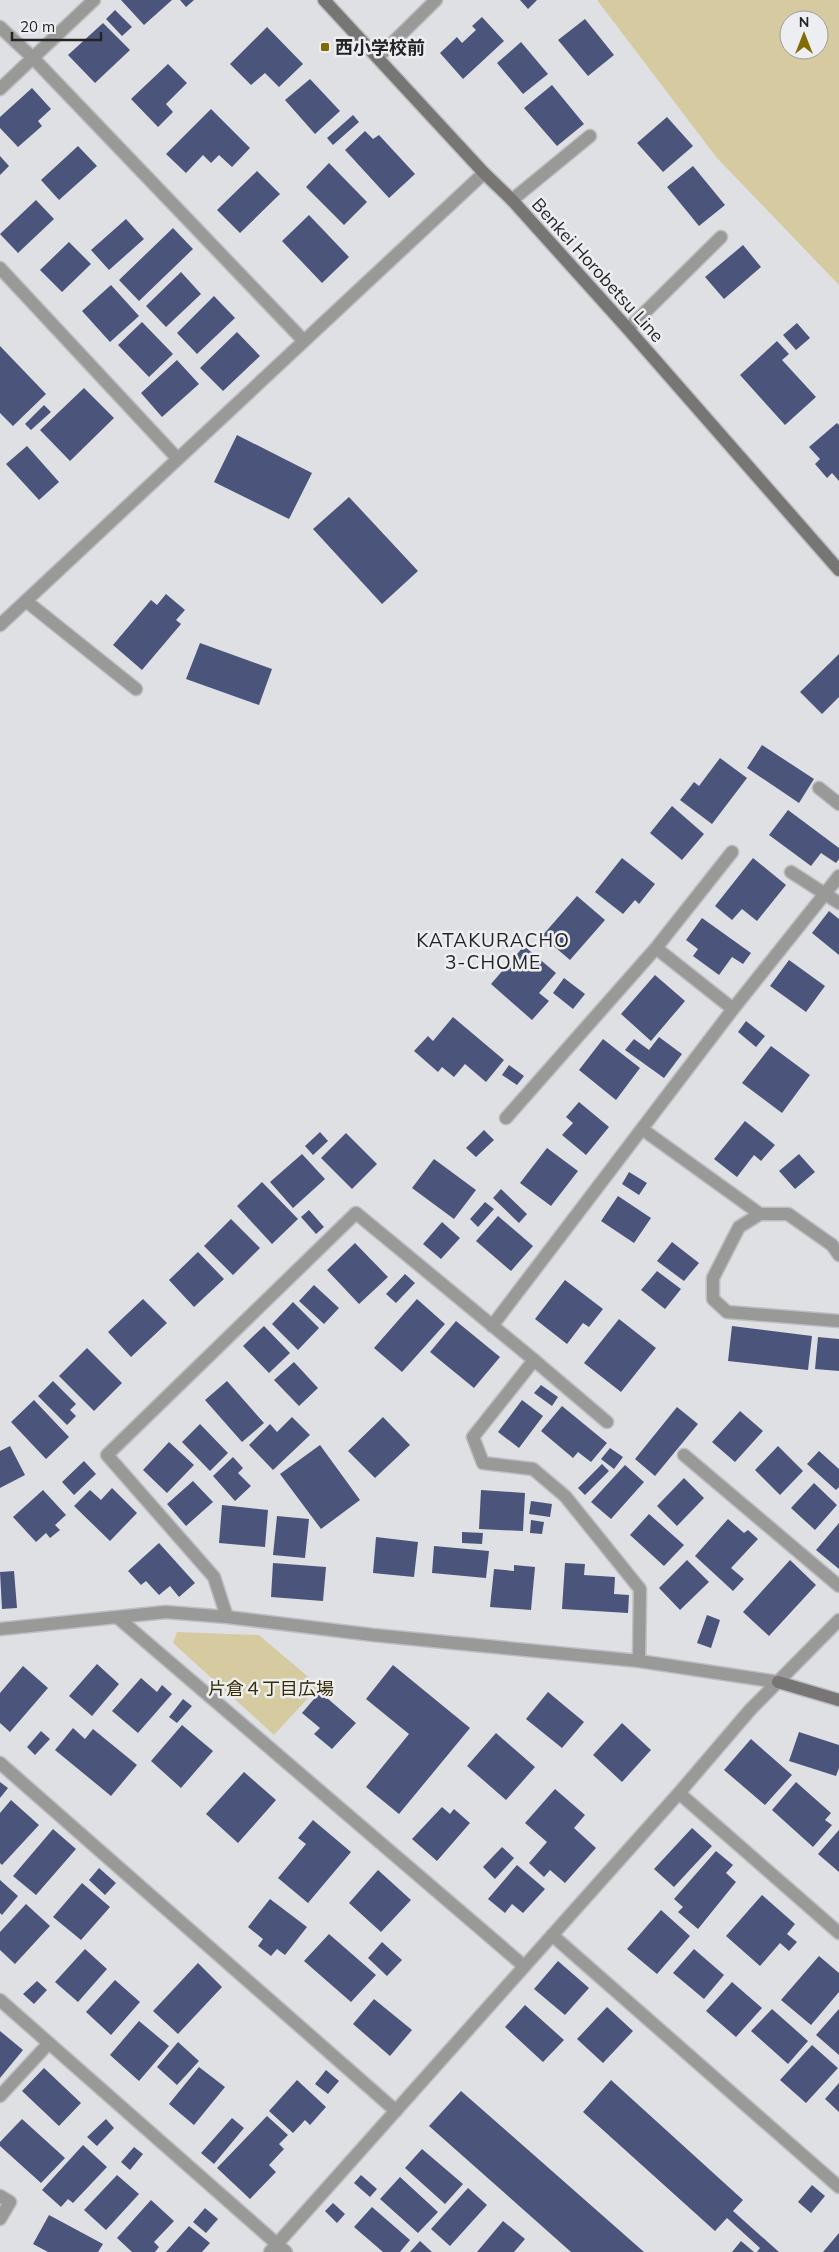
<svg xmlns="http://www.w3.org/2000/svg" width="839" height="2252" font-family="Mulish,'Noto Sans JP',sans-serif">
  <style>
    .green { fill: #d5caa0; fill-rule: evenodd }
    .building { fill: #4b557c }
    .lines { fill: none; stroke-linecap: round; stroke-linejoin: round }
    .lane-casing { stroke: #bdbec2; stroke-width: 15 }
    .street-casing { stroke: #bdbec2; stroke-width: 15 }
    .secondary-casing { stroke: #bdbec2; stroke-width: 15 }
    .lane { stroke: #999997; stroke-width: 12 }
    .street { stroke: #999997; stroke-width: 12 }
    .secondary { stroke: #777674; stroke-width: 12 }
    .poi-dot { fill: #816b05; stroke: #edeef1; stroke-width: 2 }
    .labels { text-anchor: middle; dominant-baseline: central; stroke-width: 5; stroke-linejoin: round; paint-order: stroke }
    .poi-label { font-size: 18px; font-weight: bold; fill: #242426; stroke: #edeef1; text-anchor: start }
    .street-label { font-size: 18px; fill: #242426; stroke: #edeef1 }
    .park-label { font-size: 18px; fill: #372d04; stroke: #edeef1 }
    .neighbourhood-label { font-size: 19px; letter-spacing: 1px; fill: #242426; stroke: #edeef1 }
  </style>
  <rect width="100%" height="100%" fill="#dfe0e4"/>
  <path class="green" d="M597 0H839V285L717 158ZM789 20H819V50H789Z
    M177 1632 259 1635 319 1686 274 1735 173 1643Z"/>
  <path class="building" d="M121 0H172L144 25Z
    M180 0H194L186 7Z
    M520 0H537L528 9Z
    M115 10 132 27 122 36 106 19Z
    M482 17 504 41 463 79 440 53 457 37 462 43 476 30 472 26Z
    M585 19 614 55 588 76 558 40Z
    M103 23 130 50 95 83 68 55Z
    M267 27 303 64 279 87 265 73 251 85 230 64Z
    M521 42 548 74 523 94 497 63Z
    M168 64 187 83 166 104 173 112 158 127 131 99Z
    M310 79 340 111 315 134 285 100Z
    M552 85 584 124 557 146 524 108Z
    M32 88 51 109 38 121 42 126 18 147 0 128V117Z
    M211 109 250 148 232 167 219 155 211 163 203 155 186 173 166 154Z
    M353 115 359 122 333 145 327 138Z
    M667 117 693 146 663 172 637 143Z
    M365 131 373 139 379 135 415 174 389 198 345 150Z
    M78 146 97 166 59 200 41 180Z
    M0 156 9 166 0 175Z
    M329 163 367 202 344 225 306 187Z
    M693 166 725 205 699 226 667 187Z
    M257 171 280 194 240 233 217 210Z
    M36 200 54 219 18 253 0 234Z
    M309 215 349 257 322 283 282 241Z
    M126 219 144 239 109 270 91 250Z
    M173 228 193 249 139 301 119 280Z
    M69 242 91 264 62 292 40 270Z
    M743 245 761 267 724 299 705 277Z
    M181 272 201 294 166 327 146 306Z
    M111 285 139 316 110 342 82 311Z
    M214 296 235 318 197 354 177 333Z
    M142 322 173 354 149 377 118 345Z
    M797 323 810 338 796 350 783 335Z
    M237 332 260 356 223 391 200 368Z
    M777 341 789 354 782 360 816 397 785 425 740 375Z
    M0 346 46 394 13 426 0 413Z
    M177 360 199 384 162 417 141 393Z
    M84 388 114 418 70 461 40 430Z
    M44 405 51 412 31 430 25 424Z
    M837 423 839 425V481L832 473 827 478 815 464 820 459 809 447Z
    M237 435 312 473 289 519 214 482Z
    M27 446 59 482 39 500 6 464Z
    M349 497 418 571 382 604 313 529Z
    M166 594 185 610 176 620 181 624 142 670 113 645 151 600 157 605Z
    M200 643 272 669 259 705 186 679Z
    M839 654V697L822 714 800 692Z
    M762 745 814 779 799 803 747 768Z
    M720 758 747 778 712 824 680 800 694 782 699 786Z
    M672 806 704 834 682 860 650 833Z
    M788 810 839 848V859L836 863 821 853 811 866 769 835Z
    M622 858 655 884 639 904 635 900 623 914 595 892Z
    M753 858 786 885 757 921 742 909 732 920 715 906Z
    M577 896 605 920 570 960 542 936Z
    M829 911 839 919V955L812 933Z
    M702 918 751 953 743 964 732 957 719 975 693 956 698 949 686 940Z
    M524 946 556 973 539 993 549 1001 532 1020 491 984Z
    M789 960 825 986 806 1012 770 986Z
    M655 975 685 1001 651 1041 621 1014Z
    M564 978 585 994 573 1009 553 993Z
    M453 1017 504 1060 486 1082 465 1064 454 1077 442 1067 438 1072 414 1051 428 1036 433 1041Z
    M746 1021 765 1036 756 1047 738 1032Z
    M659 1037 682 1054 664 1078 625 1050 634 1039 649 1050Z
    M603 1039 640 1068 616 1100 579 1070Z
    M771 1046 810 1075 782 1113 742 1083Z
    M509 1065 524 1076 517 1085 502 1075Z
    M579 1102 609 1127 586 1155 562 1135 573 1123 566 1117Z
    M745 1121 775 1145 761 1161 754 1155 737 1177 714 1159Z
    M484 1130 494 1140 476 1157 466 1148Z
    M320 1132 328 1141 313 1155 305 1146Z
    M346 1133 377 1164 352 1189 321 1158Z
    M547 1148 578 1171 551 1206 520 1183Z
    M302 1154 325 1179 293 1208 270 1182Z
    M799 1154 815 1172 795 1189 779 1171Z
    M434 1159 476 1190 454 1219 412 1188Z
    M629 1172 647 1183 639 1195 622 1184Z
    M262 1182 298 1219 272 1244 237 1206Z
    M501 1189 527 1214 519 1223 493 1198Z
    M618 1196 651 1218 634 1243 601 1221Z
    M485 1202 494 1209 478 1227 470 1219Z
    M309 1210 324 1227 316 1234 301 1217Z
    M498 1216 533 1246 511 1271 476 1241Z
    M231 1219 260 1248 233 1275 204 1246Z
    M442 1222 460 1238 441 1259 423 1244Z
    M672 1242 699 1263 684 1281 657 1261Z
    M355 1243 388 1277 359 1304 327 1270Z
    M198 1252 224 1279 194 1307 169 1280Z
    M657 1271 681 1289 665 1309 641 1290Z
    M405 1274 415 1283 396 1303 386 1294Z
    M565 1280 603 1309 589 1327 583 1323 567 1344 535 1319Z
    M314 1285 339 1308 324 1324 299 1301Z
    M143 1299 167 1323 131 1357 108 1332Z
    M417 1299 445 1324 402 1372 374 1348Z
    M293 1302 319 1328 298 1350 272 1324Z
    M619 1319 656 1348 621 1392 584 1363Z
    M456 1321 500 1357 474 1388 430 1352Z
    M264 1326 290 1353 269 1373 243 1346Z
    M732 1326 812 1336 808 1370 728 1361Z
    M818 1337 839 1339V1371L815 1369Z
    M87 1348 122 1383 94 1411 59 1376Z
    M294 1362 318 1388 299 1406 274 1380Z
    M53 1381 76 1404 70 1410 76 1416 67 1425 38 1396Z
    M227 1381 264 1423 242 1442 205 1400Z
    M541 1385 558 1397 552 1406 534 1393Z
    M34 1400 69 1437 46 1459 11 1422Z
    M522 1400 543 1416 519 1448 498 1432Z
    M562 1406 607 1443 591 1462 578 1452 573 1458 541 1431Z
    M677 1407 698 1424 655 1476 635 1459Z
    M740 1411 763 1431 735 1462 712 1442Z
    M292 1417 310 1435 273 1470 249 1445 270 1424 277 1432Z
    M383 1417 410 1445 375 1478 348 1451Z
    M200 1424 228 1453 210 1471 182 1442Z
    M169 1442 194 1465 167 1493 143 1470Z
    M320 1445 360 1500 321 1529 280 1474Z
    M10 1446 25 1475 0 1488V1451Z
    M778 1446 803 1471 780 1495 755 1470Z
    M610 1448 623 1457 614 1469 601 1459Z
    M819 1451 839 1469V1487L836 1490 807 1464Z
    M233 1457 243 1468 238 1473 251 1486 235 1501 213 1476Z
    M84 1461 96 1474 74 1495 62 1482Z
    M602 1464 609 1471 585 1495 578 1488Z
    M625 1465 644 1482 611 1519 591 1502Z
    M684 1478 704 1498 677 1526 657 1506Z
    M193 1481 213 1502 186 1526 167 1504Z
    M814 1483 837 1505 815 1530 791 1508Z
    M112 1488 137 1513 110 1541 74 1506 90 1490 101 1500Z
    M43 1490 66 1515 55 1525 60 1530 50 1538 46 1533 36 1542 13 1517Z
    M481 1490 525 1493 523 1531 479 1529Z
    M531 1501 552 1504 550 1517 529 1514Z
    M222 1505 268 1510 265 1547 219 1543Z
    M649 1514 684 1545 664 1566 630 1535Z
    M277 1516 309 1519 305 1558 273 1555Z
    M728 1519 744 1533 748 1530 758 1539 731 1568 744 1579 733 1591 695 1556Z
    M531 1520 544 1522 542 1534 530 1533Z
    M839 1523V1569L816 1550Z
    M462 1532 483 1533 482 1544 462 1543Z
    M376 1537 418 1542 414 1577 373 1573Z
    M159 1543 195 1583 179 1597 170 1586 159 1595 146 1581 141 1585 128 1571Z
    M434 1546 489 1551 486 1578 432 1573Z
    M687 1560 709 1582 680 1610 659 1588Z
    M790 1560 816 1585 769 1636 743 1612Z
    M273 1563 326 1567 323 1601 271 1597Z
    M565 1563 585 1564 584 1575 615 1577 614 1594 629 1595 628 1613 562 1609Z
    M514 1565 535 1567 531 1610 490 1607 494 1569 514 1571Z
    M14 1571 17 1608 2 1609 0 1572Z
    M707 1615 720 1620 711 1648 697 1643Z
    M97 1664 119 1684 92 1716 69 1696Z
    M393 1665 470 1728 399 1814 366 1787 409 1734 366 1699Z
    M23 1666 48 1688 10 1732 0 1723V1693Z
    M141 1678 157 1692 162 1685 172 1694 138 1733 112 1711Z
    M320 1692 356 1723 332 1749 314 1734 320 1728 302 1713Z
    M548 1692 584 1722 562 1748 526 1719Z
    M183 1699 192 1706 177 1723 169 1717Z
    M622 1723 651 1750 622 1782 593 1755Z
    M182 1725 213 1751 181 1788 151 1761Z
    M73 1728 85 1739 93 1729 137 1765 111 1796 55 1750Z
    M41 1731 50 1739 35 1755 27 1747Z
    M799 1732 839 1745V1768L836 1776 789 1761Z
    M496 1733 535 1767 506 1800 467 1766Z
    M751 1739 792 1775 765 1805 724 1770Z
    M244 1772 276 1800 238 1843 206 1814Z
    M0 1782 8 1788 0 1798Z
    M796 1782 831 1813 825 1820 832 1825 813 1847 772 1810Z
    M555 1789 585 1815 574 1828 596 1848 565 1883 550 1870 544 1877 529 1863 547 1842 525 1823Z
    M11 1800 39 1825 2 1865 0 1863V1813Z
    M442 1807 450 1814 454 1809 470 1823 437 1861 412 1839Z
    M313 1820 351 1852 308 1903 278 1878 306 1844 298 1838Z
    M692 1828 712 1846 674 1887 654 1869Z
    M53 1829 76 1849 36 1895 13 1876Z
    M839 1830V1872L818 1854Z
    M502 1847 514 1858 495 1879 483 1867Z
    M716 1851 733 1865 726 1873 736 1882 698 1929 678 1912 683 1907 674 1899Z
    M517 1865 545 1889 523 1913 512 1904 505 1913 488 1899Z
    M99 1868 116 1883 105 1895 89 1880Z
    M378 1870 411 1900 381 1932 349 1903Z
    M0 1880 18 1896 2 1915 0 1913Z
    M82 1883 110 1907 81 1940 53 1917Z
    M762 1895 795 1924 787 1934 797 1942 789 1951 780 1943 760 1966 726 1936Z
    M270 1899 307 1927 285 1955 277 1949 271 1956 258 1946 263 1939 248 1927Z
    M26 1904 50 1926 15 1964 0 1950V1932Z
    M661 1910 690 1936 657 1974 627 1949Z
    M329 1934 376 1975 351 2002 304 1961Z
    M382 1942 402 1960 387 1976 368 1958Z
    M85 1949 107 1969 78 2002 55 1982Z
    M694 1949 724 1975 704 1999 673 1973Z
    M819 1956 839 1973V1992L811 2025 781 2000Z
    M558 1961 589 1988 565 2015 534 1989Z
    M198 1963 222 1987 178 2034 153 2011Z
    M115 1980 140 2002 111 2035 86 2012Z
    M37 1981 47 1990 34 2004 23 1994Z
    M732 1982 762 2008 736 2037 706 2011Z
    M374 1999 412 2030 390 2056 353 2024Z
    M525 2005 564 2040 543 2062 505 2027Z
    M607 2007 633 2031 603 2063 577 2039Z
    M772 2009 808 2041 788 2064 751 2031Z
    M839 2009V2055L816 2035Z
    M139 2021 169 2046 139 2081 110 2055Z
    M0 2031 23 2050 0 2078Z
    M178 2042 199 2061 177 2085 157 2067Z
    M812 2045 838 2068 806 2103 780 2080Z
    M199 2067 225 2087 194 2125 169 2104Z
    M44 2068 81 2103 59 2126 22 2091Z
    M326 2070 339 2081 328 2094 315 2084Z
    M297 2080 326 2107 310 2125 305 2120 293 2133 269 2111Z
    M611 2080 743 2200 733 2211 779 2252H757L760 2248 727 2218 715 2231 583 2112Z
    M839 2083V2112L825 2099Z
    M461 2091 644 2252H571L429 2126Z
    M267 2116 288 2135 279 2144 284 2149 269 2165 276 2172 250 2199 217 2168Z
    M232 2118 244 2128 214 2164 201 2153Z
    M22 2119 65 2158 41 2183 0 2146V2142Z
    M106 2119 114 2128 97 2146 87 2137Z
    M83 2145 107 2167 73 2203 68 2199 61 2207 42 2190Z
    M134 2147 143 2154 130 2170 121 2162Z
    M422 2149 463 2184 445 2204 405 2168Z
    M117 2175 139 2194 106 2230 84 2210Z
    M361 2175 377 2189 370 2197 354 2183Z
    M400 2177 438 2212 418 2233 380 2199Z
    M812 2185 825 2196 811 2213 798 2202Z
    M468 2188 487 2205 450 2246 431 2229Z
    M151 2200 174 2221 154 2242 159 2247 155 2252H132L117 2238Z
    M333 2203 345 2214 337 2223 325 2211Z
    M372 2207 410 2240 400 2252H383L354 2227Z
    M205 2208 218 2219 206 2233 193 2222Z
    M49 2215 103 2244 98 2252H48L33 2244Z
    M503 2221 525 2239 514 2252H477Z
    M189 2226 210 2243 202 2252H166Z
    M839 2233V2252H823Z
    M420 2241 432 2252H410Z
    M741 2241 754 2252H732Z"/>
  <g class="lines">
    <g class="lane-casing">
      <path id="lane" d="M0 27 33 58
        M512 200 590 136
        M628 329 721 237
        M26 601 136 689
        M819 788 839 804
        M791 872 839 903
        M642 1129 760 1214
        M832 1245 788 1214H760L739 1227 713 1278V1299L727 1312 839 1321
        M534 1360 607 1422
        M684 1455 839 1586
        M0 2196 10 2202 0 2219"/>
    </g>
    <g class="street-casing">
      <path id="street" d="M378 57 436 0
        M33 58 304 341
        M0 89 94 0
        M0 268 177 458
        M0 625 484 173
        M656 948 733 1009
        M506 1118 656 948 732 852
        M832 1245 839 1255
        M492 1326 733 1009 839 876
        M117 1617 524 1966
        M227 1617 214 1577 107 1455 356 1213 534 1360 473 1437 483 1463 533 1469 565 1496 640 1589 639 1661
        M0 1629 166 1612 227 1617 373 1635 639 1661 778 1682
        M0 1763 396 2111
        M679 1793 839 1933
        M552 1935 839 2187
        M0 2000 277 2244 270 2252
        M0 2096 49 2043
        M286 2252 277 2244 679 1793 750 1710 839 1620"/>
    </g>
    <g class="secondary-casing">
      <path id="secondary" d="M324 0 484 173 512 200 628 329 839 570
        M778 1682 839 1700"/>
    </g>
    <use href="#lane" class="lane"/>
    <use href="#street" class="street"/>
    <use href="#secondary" class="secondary"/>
  </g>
  <rect class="poi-dot" x="320" y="42" width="10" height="10" rx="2.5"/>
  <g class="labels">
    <g class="poi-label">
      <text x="335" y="47">西小学校前</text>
    </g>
    <g class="street-label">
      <text transform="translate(598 270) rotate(48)">Benkei Horobetsu Line</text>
    </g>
    <g class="park-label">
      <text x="271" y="1688">片倉４丁目広場</text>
    </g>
    <g class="neighbourhood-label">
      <text x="493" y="940">KATAKURACHO<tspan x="493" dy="22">3-CHOME</tspan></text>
    </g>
  </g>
  <g transform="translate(804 35)"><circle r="24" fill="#edeef1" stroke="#9d9da0"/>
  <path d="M0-4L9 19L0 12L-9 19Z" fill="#816b05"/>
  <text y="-8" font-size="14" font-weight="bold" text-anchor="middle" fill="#242426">N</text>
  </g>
  <path d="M12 32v8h89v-8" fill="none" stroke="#242426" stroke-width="2.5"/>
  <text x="20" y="32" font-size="15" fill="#242426" stroke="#edeef1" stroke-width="4" paint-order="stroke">20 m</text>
</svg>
